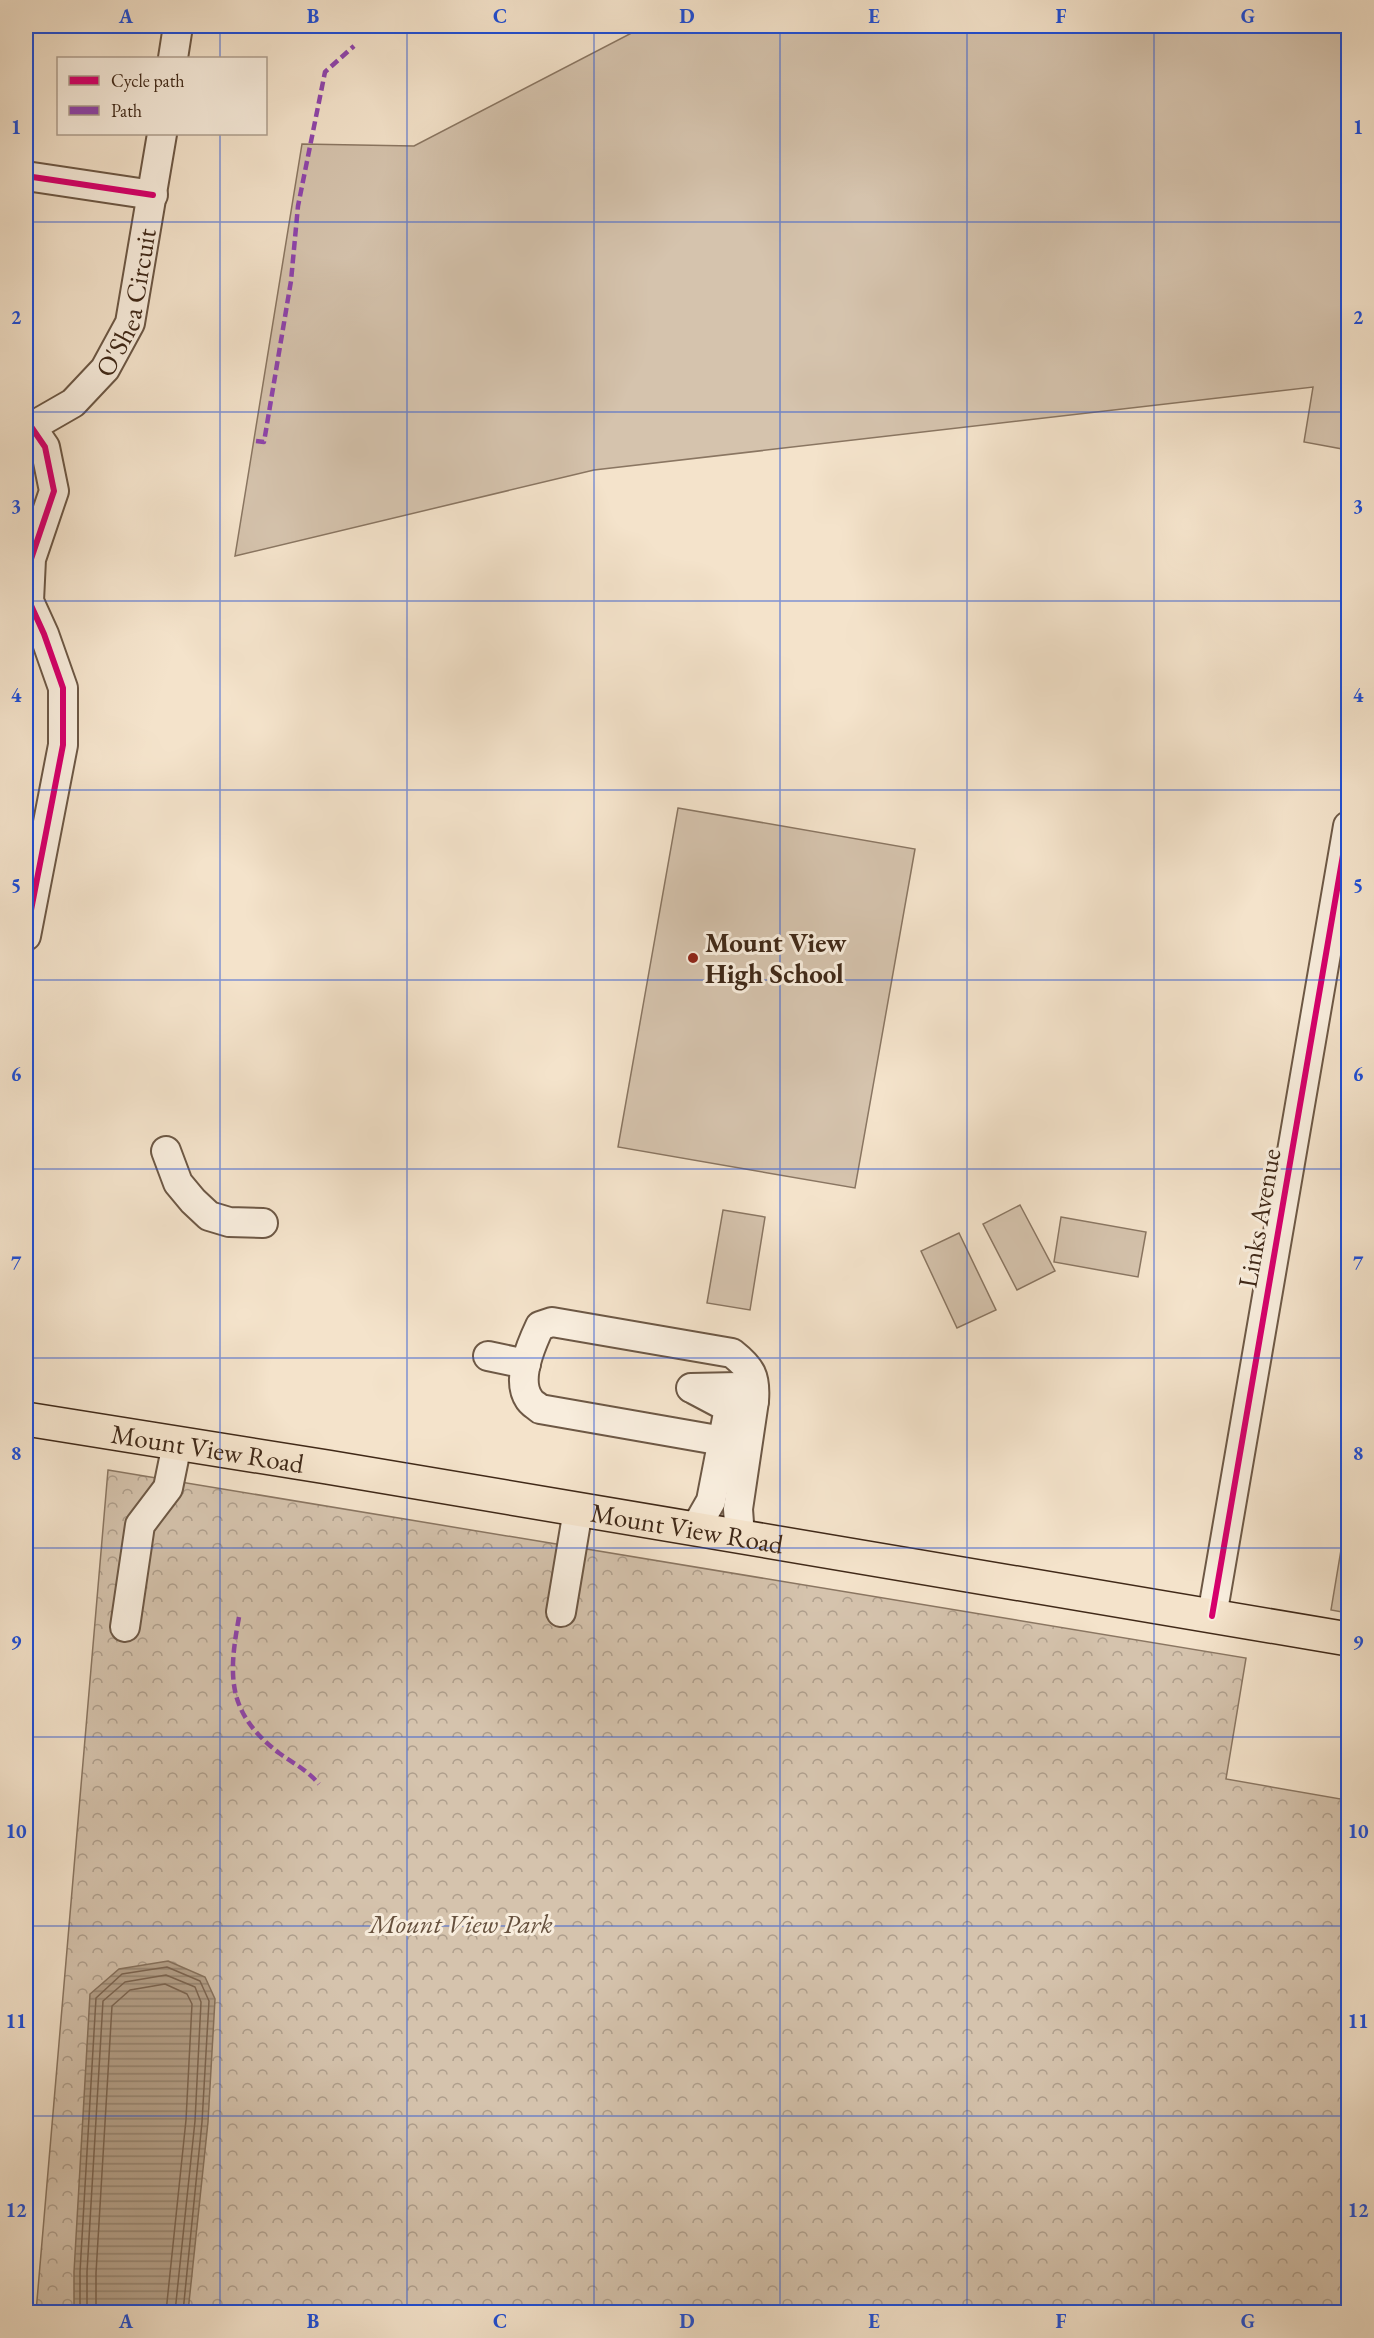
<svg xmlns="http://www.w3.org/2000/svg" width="1374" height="2338" font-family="'EB Garamond',serif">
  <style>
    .green { fill: #d5c3ad; stroke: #8a7662; stroke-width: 1.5 }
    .park { fill: url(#park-crowns); stroke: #8a7662; stroke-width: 1.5 }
    .water { fill: url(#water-rules); stroke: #87735f; stroke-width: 1.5 }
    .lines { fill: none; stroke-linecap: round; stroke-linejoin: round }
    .shore { stroke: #7c6653; stroke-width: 1.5 }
    .minor-casing { stroke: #6d5845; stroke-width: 32 }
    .major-casing { stroke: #402918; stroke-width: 36 }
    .minor { stroke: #f8eddd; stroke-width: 28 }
    .major { stroke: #f4e3cb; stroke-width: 33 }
    .quiet { stroke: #8e44ad; stroke-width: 4.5; stroke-dasharray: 9 4.5; stroke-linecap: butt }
    .cycleway-casing { stroke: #f8eddd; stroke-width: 10 }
    .cycleway { stroke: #d6006c; stroke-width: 6 }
    .grid { fill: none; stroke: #1d4ed8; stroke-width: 1.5; stroke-opacity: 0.55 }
    .poi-dot { fill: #8f2418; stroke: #f8eddd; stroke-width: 2 }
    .labels { text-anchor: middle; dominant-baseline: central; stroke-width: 6; stroke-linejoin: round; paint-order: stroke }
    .street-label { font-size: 27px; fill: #402918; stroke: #f8eddd }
    .poi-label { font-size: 27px; font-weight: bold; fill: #402918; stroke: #f8eddd; text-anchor: start }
    .park-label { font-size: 27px; font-style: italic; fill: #65503d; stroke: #f8eddd }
    .neatline { fill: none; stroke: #1d4ed8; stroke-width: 2 }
    .grid-label { font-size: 20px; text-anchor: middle; font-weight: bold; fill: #1d4ed8 }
  </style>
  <defs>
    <pattern id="park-crowns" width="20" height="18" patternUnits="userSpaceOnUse" patternTransform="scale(1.5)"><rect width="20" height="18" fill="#d5c3ad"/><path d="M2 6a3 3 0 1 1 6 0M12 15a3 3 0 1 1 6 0" fill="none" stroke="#ae9e8c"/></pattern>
    <pattern id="water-rules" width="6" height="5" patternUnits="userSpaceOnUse" patternTransform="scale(1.5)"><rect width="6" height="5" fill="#b7a48e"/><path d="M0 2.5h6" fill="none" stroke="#968673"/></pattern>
  </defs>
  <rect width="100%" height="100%" fill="#f4e3cb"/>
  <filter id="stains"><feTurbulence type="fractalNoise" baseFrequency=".00333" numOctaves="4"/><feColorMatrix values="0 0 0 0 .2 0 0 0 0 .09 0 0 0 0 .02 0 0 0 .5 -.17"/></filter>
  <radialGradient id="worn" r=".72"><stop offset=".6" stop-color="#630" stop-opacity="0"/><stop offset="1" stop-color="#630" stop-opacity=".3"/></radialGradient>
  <path class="green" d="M645 26H1348V450L1304 442 1313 387 594 470 235 556 302 144 414 146Z
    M678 808 915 849 855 1188 618 1147Z
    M1020 1205 1055 1271 1017 1290 983 1224Z
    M723 1210 765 1217 750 1310 707 1303Z
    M1061 1217 1146 1232 1138 1277 1054 1262Z
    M959 1233 996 1310 957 1328 921 1251Z
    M1348 1508V1613L1331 1610Z"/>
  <path class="park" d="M108 1470 1246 1658 1226 1779 1346 1800 1348 1789V2312H36Z"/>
  <path class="water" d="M168 1961 205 1977 215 1999 208 2122 188 2312H74V2272L90 1994 119 1969Z"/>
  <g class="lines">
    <path class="shore" d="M80 2312V2272L96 1998 122 1974 167 1967 200 1981 209 2001 202 2122 183 2312
      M87 2312V2272L103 2001 125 1982 166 1975 195 1987 201 2002 195 2121 175 2312
      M96 2312V2273L112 2006 130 1990 165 1984 187 1994 192 2004 186 2120 166 2312"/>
    <g class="minor-casing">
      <g id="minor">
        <path d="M173 58 178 26"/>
        <path d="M26 176 153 195"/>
        <path id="s1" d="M26 430 73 403 105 369 130 323 162 134"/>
        <path d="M26 936 63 745V688L44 634 29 601 31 559 54 491 45 447 32 428"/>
        <path d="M166 1151 178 1183 193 1201 209 1216 229 1222 263 1223"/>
        <path d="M488 1356 526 1364"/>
        <path d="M691 1388 739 1387 754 1401 738 1509 740 1537"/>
        <path d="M723 1441 540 1409C537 1406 531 1403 529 1399 516 1380 531 1345 540 1326L552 1322 732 1353C751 1368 756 1376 754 1401"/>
        <path d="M695 1529 711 1501 729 1408 695 1390"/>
        <path d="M561 1612 578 1510"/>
        <path d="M1212 1616 1348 826"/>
        <path d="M125 1627 140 1525 168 1488 177 1444"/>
      </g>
    </g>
    <g class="major-casing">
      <g id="major">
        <path id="s2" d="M26 1419 327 1467 1348 1639"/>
      </g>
    </g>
    <use href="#minor" class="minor"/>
    <use href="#major" class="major"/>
    <path class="quiet" d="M256 441 264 442 291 281 298 206 325 72 354 46
      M239 1617C228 1677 227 1713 279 1753 293 1763 307 1770 319 1784"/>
    <g class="cycleway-casing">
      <path id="cycleway" d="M26 176 153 195
        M26 936 63 745V688L44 634 29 601 31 559 54 491 45 447 32 428
        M1212 1616 1348 826"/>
    </g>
    <use href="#cycleway" class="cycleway"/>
  </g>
  <path class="grid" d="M220 26V58M407 26V2312M594 26V2312M780 26V2312M967 26V2312M1154 26V2312M220 134V2312M26 222H1348M26 412H1348M26 601H1348M26 790H1348M26 980H1348M26 1169H1348M26 1358H1348M26 1548H1348M26 1737H1348M26 1926H1348M26 2116H1348"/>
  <circle class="poi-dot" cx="693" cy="958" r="6"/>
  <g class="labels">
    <g class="street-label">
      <text stroke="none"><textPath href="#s1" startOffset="172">O'Shea Circuit</textPath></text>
      <text transform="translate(1259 1218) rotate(-80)">Links Avenue</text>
      <text stroke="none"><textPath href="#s2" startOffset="184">Mount View Road</textPath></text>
      <text stroke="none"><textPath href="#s2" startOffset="670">Mount View Road</textPath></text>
    </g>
    <g class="poi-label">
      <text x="705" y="942">Mount View<tspan x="705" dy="31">High School</tspan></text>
    </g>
    <g class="park-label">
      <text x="461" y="1923">Mount View Park</text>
    </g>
  </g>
  <rect width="1374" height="2338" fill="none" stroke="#f4e3cb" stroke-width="66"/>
  <rect x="57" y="57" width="210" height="78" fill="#f8eddd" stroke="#ae9f8e" stroke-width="1.5"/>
  <rect x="69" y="76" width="30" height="9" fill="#d6006c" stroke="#ae9f8e" stroke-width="1.5"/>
  <text x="111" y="87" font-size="18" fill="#402918">Cycle path</text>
  <rect x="69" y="106" width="30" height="9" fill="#8e44ad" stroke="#ae9f8e" stroke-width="1.5"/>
  <text x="111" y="117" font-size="18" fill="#402918">Path</text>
  <rect x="33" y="33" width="1308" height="2272" class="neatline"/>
  <g class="grid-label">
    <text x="126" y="23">A</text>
    <text x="313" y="23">B</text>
    <text x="500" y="23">C</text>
    <text x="687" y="23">D</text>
    <text x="874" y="23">E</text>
    <text x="1061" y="23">F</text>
    <text x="1248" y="23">G</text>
    <text x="16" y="134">1</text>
    <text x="1358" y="134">1</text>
    <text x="16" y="324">2</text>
    <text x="1358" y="324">2</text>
    <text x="16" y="513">3</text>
    <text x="1358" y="513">3</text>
    <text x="16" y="702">4</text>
    <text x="1358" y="702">4</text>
    <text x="16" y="892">5</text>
    <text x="1358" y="892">5</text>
    <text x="16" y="1081">6</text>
    <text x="1358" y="1081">6</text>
    <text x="16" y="1270">7</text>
    <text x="1358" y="1270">7</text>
    <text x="16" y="1460">8</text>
    <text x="1358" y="1460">8</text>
    <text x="16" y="1649">9</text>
    <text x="1358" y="1649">9</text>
    <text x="16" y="1838">10</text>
    <text x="1358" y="1838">10</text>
    <text x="16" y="2028">11</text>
    <text x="1358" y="2028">11</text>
    <text x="16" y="2217">12</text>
    <text x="1358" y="2217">12</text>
    <text x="126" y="2328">A</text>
    <text x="313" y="2328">B</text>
    <text x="500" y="2328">C</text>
    <text x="687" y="2328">D</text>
    <text x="874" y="2328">E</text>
    <text x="1061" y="2328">F</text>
    <text x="1248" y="2328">G</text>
  </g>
  <rect width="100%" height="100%" filter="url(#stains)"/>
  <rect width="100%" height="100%" fill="url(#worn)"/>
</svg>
